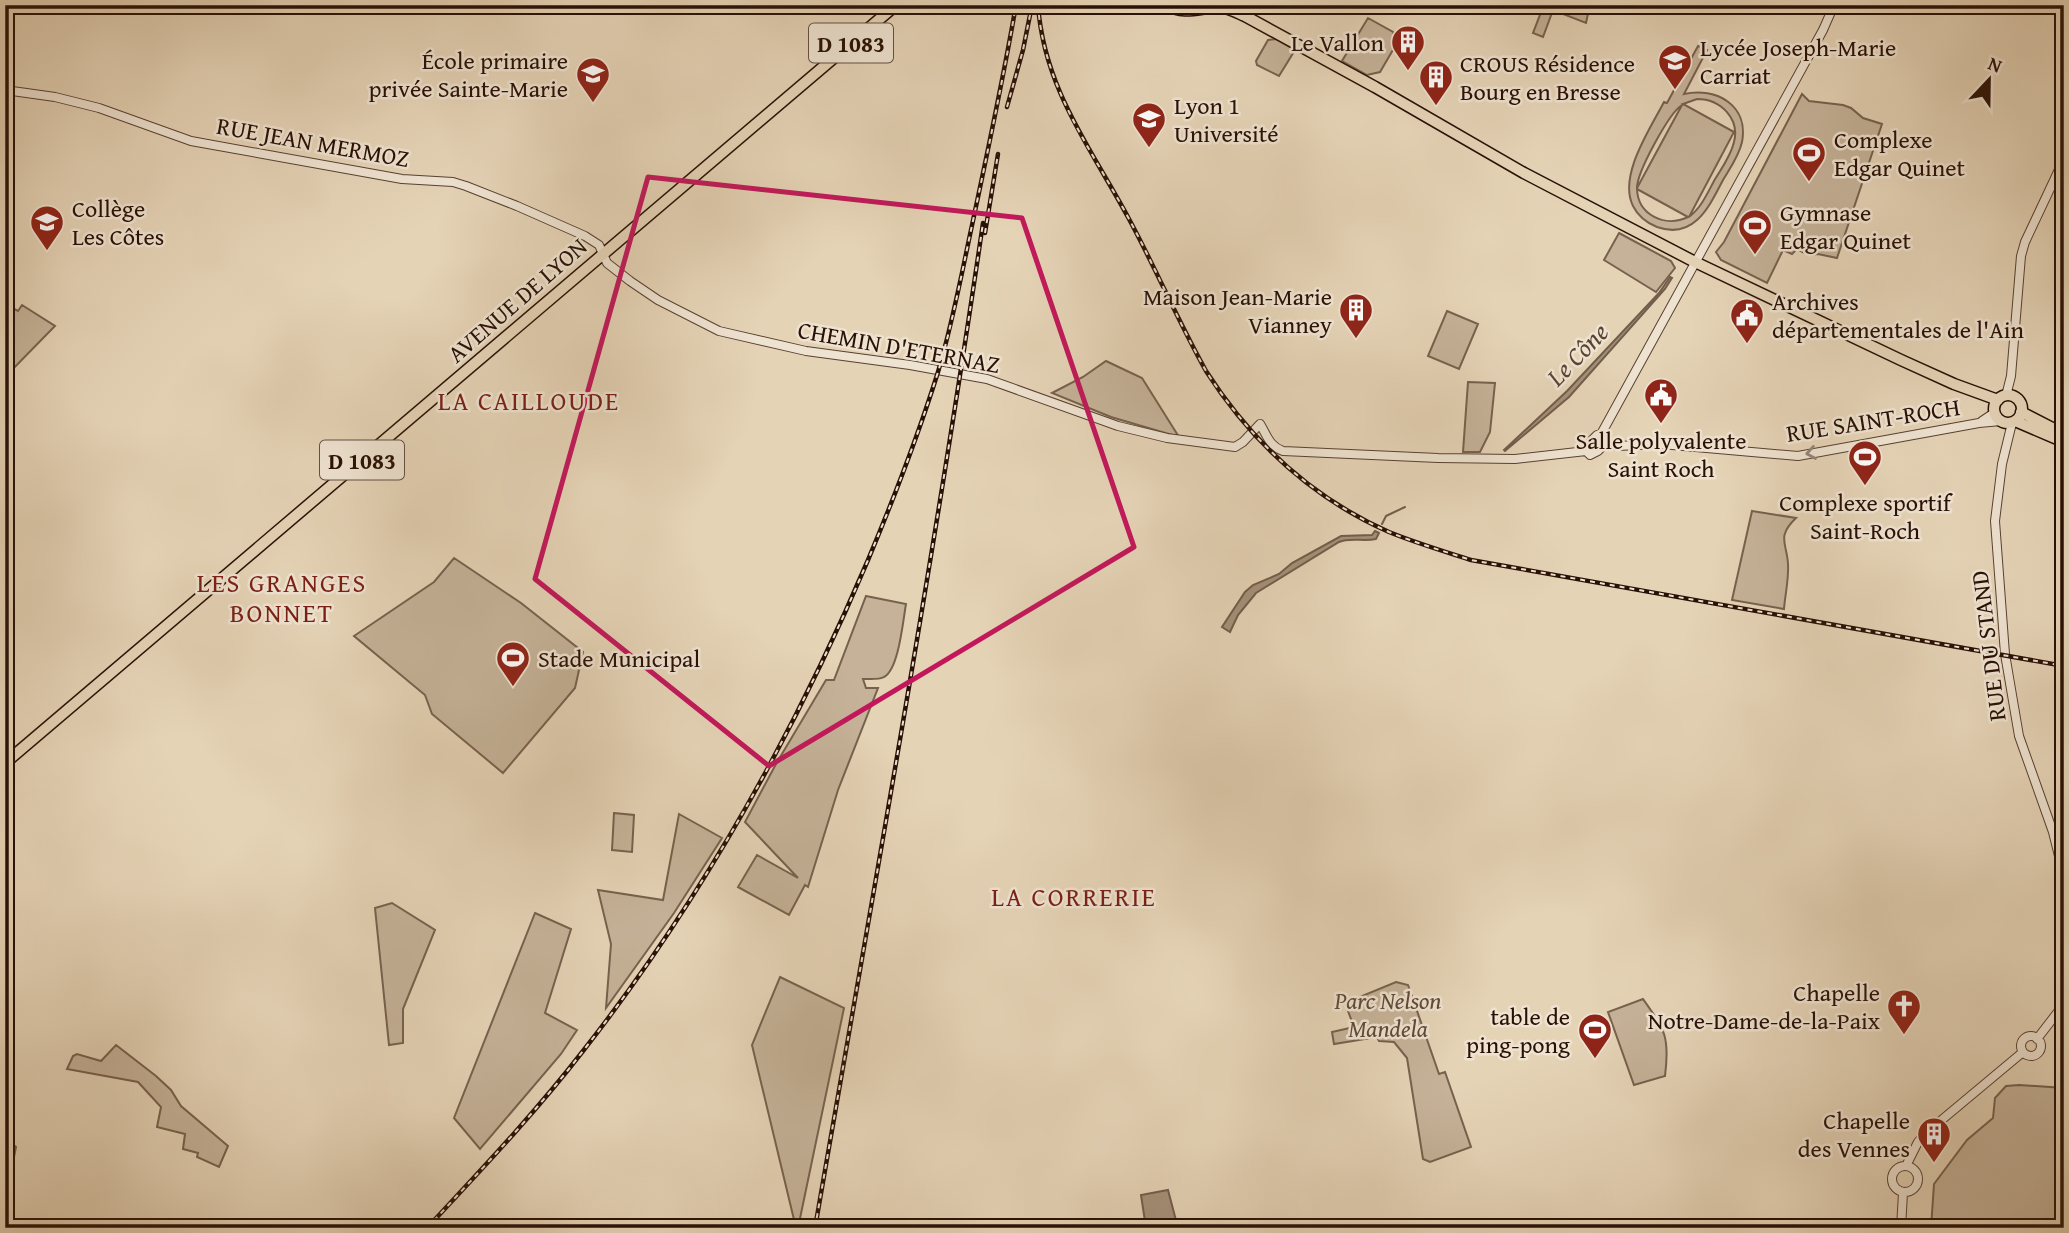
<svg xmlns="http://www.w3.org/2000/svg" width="2069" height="1233" font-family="'Gentium Book Plus',serif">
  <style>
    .green { fill: #c5b298; stroke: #77614e; stroke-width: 2; fill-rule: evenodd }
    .water { fill: #a5917a; stroke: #735d4b; stroke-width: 2 }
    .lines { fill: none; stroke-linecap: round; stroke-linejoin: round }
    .stream { stroke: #735d4b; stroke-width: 2 }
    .tertiary-casing { stroke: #584131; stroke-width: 10 }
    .primary-casing { stroke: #291005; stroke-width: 13 }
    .tertiary { stroke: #eee2d0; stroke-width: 8 }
    .primary { stroke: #e5d3b6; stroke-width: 10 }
    .rail-casing { stroke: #291005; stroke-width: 4.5 }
    .rail { stroke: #eee2d0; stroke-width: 2; stroke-dasharray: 5; stroke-linecap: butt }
    .oneway { stroke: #958475 }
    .marked { fill: none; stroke: #c2185b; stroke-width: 5; stroke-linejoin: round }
    .labels { text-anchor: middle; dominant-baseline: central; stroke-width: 5; stroke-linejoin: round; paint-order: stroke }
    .shield { fill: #eee2d0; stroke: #644f42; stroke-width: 2 }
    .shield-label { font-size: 23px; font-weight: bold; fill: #291005 }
    .poi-label { font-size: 24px; fill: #291005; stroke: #eee2d0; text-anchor: start }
    .street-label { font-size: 24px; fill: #291005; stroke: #eee2d0 }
    .park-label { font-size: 24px; font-style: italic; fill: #604938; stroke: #eee2d0 }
    .water-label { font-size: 26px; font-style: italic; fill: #5b4434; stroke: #eee2d0 }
    .neighbourhood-label { font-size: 26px; letter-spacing: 2px; fill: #7a1f14; stroke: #eee2d0 }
  </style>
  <rect width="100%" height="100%" fill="#e5d3b6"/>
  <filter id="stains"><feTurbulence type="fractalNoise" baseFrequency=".00286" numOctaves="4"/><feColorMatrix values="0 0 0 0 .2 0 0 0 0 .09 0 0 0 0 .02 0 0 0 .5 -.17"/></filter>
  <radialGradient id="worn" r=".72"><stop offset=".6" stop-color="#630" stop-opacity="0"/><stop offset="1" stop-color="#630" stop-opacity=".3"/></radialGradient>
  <path class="green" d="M1538 5H1586L1589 9 1586 23 1553 10 1543 37 1533 33 1543 7Z
    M1368 18 1393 32 1397 43 1380 72 1367 75 1342 61Z
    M1276 39 1295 50 1279 76 1257 65 1256 61 1268 40Z
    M1698 46 1707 50 1684 94C1716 87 1749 105 1742 142 1739 156 1730 168 1723 180 1709 207 1694 240 1657 227 1647 223 1638 216 1633 206 1618 176 1650 129 1664 102L1667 103ZM1697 99C1721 99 1740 119 1734 142 1731 156 1721 169 1714 181 1707 194 1701 208 1689 217L1734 132 1683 104ZM1682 105 1637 188C1637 172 1669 113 1682 105ZM1637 189 1688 217C1665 228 1638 215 1637 189Z
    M1802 94 1809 101 1843 105 1851 108 1863 118 1882 124 1837 258 1818 254 1808 255 1797 249 1792 254 1783 250 1767 283 1721 260 1716 252 1724 242Z
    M1619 233 1671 261 1675 268 1656 292 1604 260Z
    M5 304 18 311 22 305 55 326 5 377Z
    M1447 311 1478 324 1459 369 1428 356Z
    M1106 361 1142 378 1179 437 1111 417 1052 393 1083 377Z
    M1468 382 1495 383 1490 432 1480 452H1463Z
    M1752 511 1796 518C1776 537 1787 543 1788 564 1789 579 1785 595 1784 609L1732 600Z
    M454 558 521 603 583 652 575 688 503 773 432 714 425 695 354 636 434 582Z
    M866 596 906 604C903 620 899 669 884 677 879 680 869 679 863 679L866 688H878L838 790 808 887 805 885 789 915 738 887 757 855 798 878 745 822 776 764 826 680H834Z
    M614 813 634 815 632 852 612 850Z
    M679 814 722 838 674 913 606 1008 611 944 598 890 663 900Z
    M392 903 435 930 403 1009V1043L389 1045 375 908Z
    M535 913 571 929 545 1013 577 1030 561 1054 480 1149 454 1118Z
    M780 977 844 1008 798 1228H796L752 1045Z
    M1396 982 1408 985 1439 1074 1445 1072 1471 1147 1430 1162 1423 1159 1407 1058 1394 1042 1379 1041 1377 1037 1334 1044 1332 1032 1354 1027 1345 1003Z
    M1643 999C1665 1030 1670 1037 1665 1076L1634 1085 1608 1012Z
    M116 1045 156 1076 171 1090 181 1106 228 1146 219 1167 197 1157 198 1153 183 1149 185 1134 157 1127 161 1107 138 1082 67 1069 73 1056 77 1054 101 1061Z
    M2019 1085 2064 1088V1228H1931L1934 1184 1967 1140 1993 1118 1995 1098 2006 1086Z
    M5 1138 16 1147 5 1203Z"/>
  <path class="water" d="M1670 277 1672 278 1665 289 1569 397 1505 451 1504 450 1567 391 1659 293Z
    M1375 531 1379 533 1376 539C1363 542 1351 537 1339 542L1256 593 1238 615 1230 632 1222 627 1245 592 1253 585 1279 574 1292 563 1341 536 1372 535Z
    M1168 1190 1178 1228H1146L1141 1195Z"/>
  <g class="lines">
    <path class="stream" d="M1382 524 1386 516 1405 507"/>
    <g class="tertiary-casing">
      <path id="tertiary" d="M5 90 55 97 99 108 191 141 402 179 453 182 466 186 517 206 585 236 599 245 607 263 630 281 658 300 719 331 806 351 910 365 987 379 1118 426 1167 438 1235 447 1243 442 1260 424C1267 435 1269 446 1283 451L1438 458 1515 459 1586 451
        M2006 396 2011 376 2021 256 2025 242 2064 159
        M1982 421 1994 413
        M2012 423 2002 464 1995 521 2005 654 2019 736 2053 832 2064 876
        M1597 435 1602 437 1605 444 1598 451 1590 455 1586 451 1587 445Z
        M1600 436 1823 30 1834 5
        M1605 444 1617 446 1661 444 1798 456 1979 423 2001 421
        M2021 1046a10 10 0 1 1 20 0a10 10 0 1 1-20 0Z
        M2037 1039 2064 1004
        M1892 1179a13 13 0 1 1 26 0a13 13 0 1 1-26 0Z
        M1906 1166 1918 1142 1926 1133 2023 1052
        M1901 1228 1903 1193"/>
    </g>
    <g class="primary-casing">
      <path id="primary" d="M1166 5C1185 15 1198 8 1217 7 1227 7 1236 12 1245 16L1375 87 1524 173 1695 262 1901 360 1954 384 1998 400
        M1994 409a14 14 0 1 1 28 0a14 14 0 1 1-28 0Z
        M2021 412 2064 434
        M2015 421 2064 442
        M5 763 896 5"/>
    </g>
    <use href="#tertiary" class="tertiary"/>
    <use href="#primary" class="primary"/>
    <g class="rail-casing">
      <path id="rail" d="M1038 5C1044 89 1091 148 1129 219 1156 269 1178 321 1206 371 1251 441 1312 498 1389 532 1416 543 1443 551 1471 560L2064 666
        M1007 107 1023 50 1032 5
        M985 233 998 154
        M427 1228C481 1170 535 1113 583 1051 700 902 794 734 868 560 894 498 918 436 938 372 952 325 961 277 971 230 987 155 1003 80 1016 5
        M815 1228C873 893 934 559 983 223"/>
    </g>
    <use href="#rail" class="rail"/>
  </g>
  <defs><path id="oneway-chevron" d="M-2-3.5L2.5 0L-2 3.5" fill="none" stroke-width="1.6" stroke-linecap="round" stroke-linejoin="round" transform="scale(1.75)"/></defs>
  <use class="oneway" href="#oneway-chevron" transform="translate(1811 453) rotate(170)"/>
  <path class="marked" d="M648 177 1022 218 1134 547 769 766 535 579Z"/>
  <defs>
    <g id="building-pin" transform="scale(1.75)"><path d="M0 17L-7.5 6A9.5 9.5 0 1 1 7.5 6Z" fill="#8f2418" stroke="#eee2d0"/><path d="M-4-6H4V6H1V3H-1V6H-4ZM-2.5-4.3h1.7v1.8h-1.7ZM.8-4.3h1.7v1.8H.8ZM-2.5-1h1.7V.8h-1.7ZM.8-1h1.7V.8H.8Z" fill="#fff"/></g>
    <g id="school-pin" transform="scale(1.75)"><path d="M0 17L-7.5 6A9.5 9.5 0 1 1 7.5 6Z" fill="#8f2418" stroke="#eee2d0"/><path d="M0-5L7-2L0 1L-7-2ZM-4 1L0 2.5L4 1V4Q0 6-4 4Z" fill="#fff"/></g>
    <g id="university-pin" transform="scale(1.75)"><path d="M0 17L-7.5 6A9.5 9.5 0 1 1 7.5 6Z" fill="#8f2418" stroke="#eee2d0"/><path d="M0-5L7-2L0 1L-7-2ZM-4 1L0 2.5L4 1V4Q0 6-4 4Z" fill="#fff"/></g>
    <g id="stadium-pin" transform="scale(1.75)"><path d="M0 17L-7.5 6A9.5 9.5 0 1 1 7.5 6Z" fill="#8f2418" stroke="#eee2d0"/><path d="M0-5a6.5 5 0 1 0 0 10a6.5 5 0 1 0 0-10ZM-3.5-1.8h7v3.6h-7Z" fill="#fff"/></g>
    <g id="civic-pin" transform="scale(1.75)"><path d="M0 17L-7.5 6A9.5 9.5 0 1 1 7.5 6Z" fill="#8f2418" stroke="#eee2d0"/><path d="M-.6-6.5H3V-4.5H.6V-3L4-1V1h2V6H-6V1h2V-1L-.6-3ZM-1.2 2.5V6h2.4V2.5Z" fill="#fff"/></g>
    <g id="church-pin" transform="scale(1.75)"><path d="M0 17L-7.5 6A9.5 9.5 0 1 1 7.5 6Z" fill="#8f2418" stroke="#eee2d0"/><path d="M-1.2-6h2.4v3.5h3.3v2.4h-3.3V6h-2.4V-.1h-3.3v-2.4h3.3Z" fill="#fff"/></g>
  </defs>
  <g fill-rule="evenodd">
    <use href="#building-pin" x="1408" y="42"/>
    <use href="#school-pin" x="1675" y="61"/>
    <use href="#school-pin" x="593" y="74"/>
    <use href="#building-pin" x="1436" y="77"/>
    <use href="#university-pin" x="1149" y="119"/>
    <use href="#stadium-pin" x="1809" y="153"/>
    <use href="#school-pin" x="47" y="222"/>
    <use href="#stadium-pin" x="1755" y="226"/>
    <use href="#building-pin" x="1356" y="310"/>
    <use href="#civic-pin" x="1747" y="315"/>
    <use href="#civic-pin" x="1661" y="395"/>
    <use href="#stadium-pin" x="1865" y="457"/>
    <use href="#stadium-pin" x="513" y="658"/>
    <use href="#church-pin" x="1904" y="1006"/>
    <use href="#stadium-pin" x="1595" y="1030"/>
    <use href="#building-pin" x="1934" y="1134"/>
  </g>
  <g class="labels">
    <g class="shield">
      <rect x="809" y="23.5" width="84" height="39" rx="5"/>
      <rect x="320" y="440.5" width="84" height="39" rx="5"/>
    </g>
    <g class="shield-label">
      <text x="851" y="43">D 1083</text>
      <text x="362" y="460">D 1083</text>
    </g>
    <g class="poi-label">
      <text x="1384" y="42" text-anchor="end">Le Vallon</text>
      <text x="1700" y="47">Lycée Joseph-Marie<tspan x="1700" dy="28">Carriat</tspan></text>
      <text x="568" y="60" text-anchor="end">École primaire<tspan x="568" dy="28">privée Sainte-Marie</tspan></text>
      <text x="1460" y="63">CROUS Résidence<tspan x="1460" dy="28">Bourg en Bresse</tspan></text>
      <text x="1174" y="105">Lyon 1<tspan x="1174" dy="28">Université</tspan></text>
      <text x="1834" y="139">Complexe<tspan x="1834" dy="28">Edgar Quinet</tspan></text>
      <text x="72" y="208">Collège<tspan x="72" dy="28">Les Côtes</tspan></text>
      <text x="1780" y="212">Gymnase<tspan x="1780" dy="28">Edgar Quinet</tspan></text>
      <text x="1332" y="296" text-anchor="end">Maison Jean-Marie<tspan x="1332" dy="28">Vianney</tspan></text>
      <text x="1772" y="301">Archives<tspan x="1772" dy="28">départementales de l'Ain</tspan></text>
      <text x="1661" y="440" text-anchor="middle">Salle polyvalente<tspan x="1661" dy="28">Saint Roch</tspan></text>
      <text x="1865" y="502" text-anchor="middle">Complexe sportif<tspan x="1865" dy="28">Saint-Roch</tspan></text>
      <text x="538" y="658">Stade Municipal</text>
      <text x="1880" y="992" text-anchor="end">Chapelle<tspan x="1880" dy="28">Notre-Dame-de-la-Paix</tspan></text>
      <text x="1570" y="1016" text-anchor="end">table de<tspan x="1570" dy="28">ping-pong</tspan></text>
      <text x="1910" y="1120" text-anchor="end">Chapelle<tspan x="1910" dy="28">des Vennes</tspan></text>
    </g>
    <g class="street-label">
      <text transform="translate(313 142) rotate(10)">RUE JEAN MERMOZ</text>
      <text transform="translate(517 300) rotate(-41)">AVENUE DE LYON</text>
      <text transform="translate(899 347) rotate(10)">CHEMIN D'ETERNAZ</text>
      <text transform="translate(1873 420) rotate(-9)">RUE SAINT-ROCH</text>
      <text transform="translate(1988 646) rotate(-97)">RUE DU STAND</text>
    </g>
    <g class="park-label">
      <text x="1388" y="1000">Parc Nelson<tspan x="1388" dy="28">Mandela</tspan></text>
    </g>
    <g class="water-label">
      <text transform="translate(1577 354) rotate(-46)">Le Cône</text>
    </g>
    <g class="neighbourhood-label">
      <text x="529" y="400">LA CAILLOUDE</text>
      <text x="282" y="582">LES GRANGES<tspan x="282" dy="30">BONNET</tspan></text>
      <text x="1074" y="896">LA CORRERIE</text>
    </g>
  </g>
  <rect width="2069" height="1233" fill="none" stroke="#e5d3b6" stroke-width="28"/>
  <rect x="7" y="7" width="2055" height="1219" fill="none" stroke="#291005" stroke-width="3.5"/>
  <rect x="14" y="14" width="2041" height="1205" fill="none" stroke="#291005" stroke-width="2"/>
  <g transform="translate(1989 80) rotate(22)" stroke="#eee2d0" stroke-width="5" paint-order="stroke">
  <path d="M0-5L12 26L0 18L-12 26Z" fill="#291005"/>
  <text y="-10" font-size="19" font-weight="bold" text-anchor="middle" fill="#291005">N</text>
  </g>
  <rect width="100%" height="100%" filter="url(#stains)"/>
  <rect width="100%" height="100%" fill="url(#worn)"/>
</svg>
